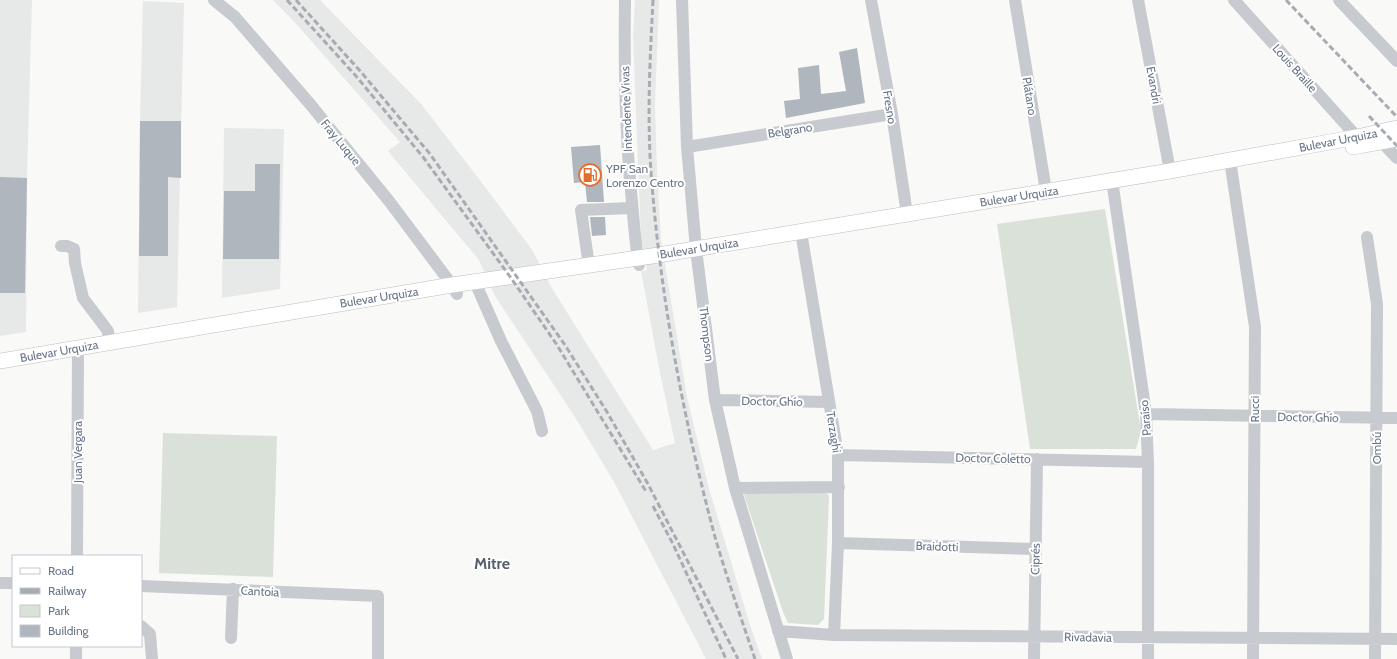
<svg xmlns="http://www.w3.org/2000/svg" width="1397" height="659" font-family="Cabin,sans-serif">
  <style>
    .built { fill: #e7e8e8 }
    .green { fill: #dae1d8 }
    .building { fill: #b0b6bd }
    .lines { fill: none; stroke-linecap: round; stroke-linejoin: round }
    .major-casing { stroke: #babdc2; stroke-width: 16 }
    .minor { stroke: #c7cace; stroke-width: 12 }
    .major { stroke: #fff; stroke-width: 15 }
    .rail { stroke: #a7acb3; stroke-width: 3; stroke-dasharray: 6 3; stroke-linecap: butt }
    .labels { text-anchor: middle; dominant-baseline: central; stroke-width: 4; stroke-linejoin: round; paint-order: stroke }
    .street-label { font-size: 12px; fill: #687688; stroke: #fff }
    .poi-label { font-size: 12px; fill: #687688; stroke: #fff; text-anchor: start }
    .district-label { font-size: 16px; font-weight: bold; fill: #56606d; stroke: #fff }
  </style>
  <rect width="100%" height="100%" fill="#f9f9f7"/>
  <path class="built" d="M0 0H32L27 178 26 332 0 336Z
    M273 0H320L422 105 479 179 533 251 550 285 653 450 675 443 660 373 641 271 647 270 641 238 633 39 635 0H659L655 103 657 171 661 240 687 397 709 489 751 628 762 659H706L613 480 573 414 495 296 479 260 388 151 400 142 299 27Z
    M143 1 184 3 177 307 138 313 140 121Z
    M224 128 284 129 280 289 222 298Z"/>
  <path class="green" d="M1105 209 1141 431 1136 449H1030L997 224Z
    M163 433 277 436 273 577 159 573Z
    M749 492H822L828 494 829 498 824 619 818 625 788 623 783 612 744 495Z"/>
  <path class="building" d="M857 48 865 103 786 118 784 101 800 99 798 68 819 65 821 94 846 91 839 52Z
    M140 121H181V178L168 177V256H139Z
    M600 145 604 202H587L585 182 574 183 571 147Z
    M255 164H280L279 259H223L224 191H255Z
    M0 177 27 178 25 293H0Z
    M590 217H605L606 235 592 236Z"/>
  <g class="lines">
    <g class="major-casing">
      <path id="major" d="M1353 147 1397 139
        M0 361 452 285 652 256 1170 171 1357 137 1397 128"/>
    </g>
    <path class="minor" d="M214 0 235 17 310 104 389 201 452 285 457 294
      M625 0C624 67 625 134 632 202 634 223 635 244 639 265
      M682 0 687 147 696 249 715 400 735 488 787 659
      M871 0 892 114 907 214
      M1015 0 1046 191
      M1138 0 1170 171
      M1234 0 1357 137
      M1339 0 1397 61
      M1377 137 1397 158
      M687 147 892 114
      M1230 160 1255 327 1253 659
      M1112 180 1146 414 1148 462V659
      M801 232 838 455V543L834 635
      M1367 237 1377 304 1375 659
      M61 246H67L74 249 75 263 83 298 108 331 109 342
      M589 266 581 210 632 208
      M475 282 501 341 537 411 542 431
      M715 400 829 402
      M1146 414 1397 418
      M838 455 1148 462
      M735 488 839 487
      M838 543 1036 549
      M77 556 78 347
      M0 583H13
      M141 586 378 596V659
      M141 626 150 634 152 659
      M778 631 834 635 1397 639
      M231 638 233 589
      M76 659V646
      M1034 659 1037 459"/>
    <use href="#major" class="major"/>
    <path class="rail" d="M287 0 356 76 423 157 511 278 557 345 647 493
      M296 0 361 72 430 154 565 345 607 412 648 484 738 659
      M653 0C650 57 647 115 651 172 660 295 683 418 715 537 727 578 741 618 755 659
      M1286 0 1397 117
      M1369 116 1397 146
      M653 506 673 544 726 659"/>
  </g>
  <defs>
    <g id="fuel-ring" transform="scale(1.15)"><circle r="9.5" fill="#fff" stroke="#e46c2c" stroke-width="1.5"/><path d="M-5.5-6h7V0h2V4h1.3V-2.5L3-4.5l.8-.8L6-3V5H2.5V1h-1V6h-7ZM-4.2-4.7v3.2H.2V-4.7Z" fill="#e46c2c"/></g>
  </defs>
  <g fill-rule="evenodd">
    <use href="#fuel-ring" x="590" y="175"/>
  </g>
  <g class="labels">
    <g class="street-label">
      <text transform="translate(1295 68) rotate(48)">Louis Braille</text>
      <text transform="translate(1154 85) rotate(80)">Evandri</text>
      <text transform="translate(1030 96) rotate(81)">Plátano</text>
      <text transform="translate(890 107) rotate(80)">Fresno</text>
      <text transform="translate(626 109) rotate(-92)">Intendente Vivas</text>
      <text transform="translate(790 130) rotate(-9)">Belgrano</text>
      <text transform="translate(1338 140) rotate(-11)">Bulevar Urquiza</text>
      <text transform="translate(341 142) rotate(51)">Fray Luque</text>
      <text transform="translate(1019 196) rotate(-9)">Bulevar Urquiza</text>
      <text transform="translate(699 248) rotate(-9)">Bulevar Urquiza</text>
      <text transform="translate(379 297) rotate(-9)">Bulevar Urquiza</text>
      <text transform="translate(707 334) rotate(83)">Thompson</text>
      <text transform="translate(59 351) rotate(-10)">Bulevar Urquiza</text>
      <text transform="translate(772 401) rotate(1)">Doctor Ghío</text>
      <text transform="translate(1254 409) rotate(-90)">Rucci</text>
      <text transform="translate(1308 417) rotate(1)">Doctor Ghío</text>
      <text transform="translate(1145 418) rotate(-95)">Paraíso</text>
      <text transform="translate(834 432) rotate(81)">Terzaghi</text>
      <text transform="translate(1376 448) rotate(-90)">Ombú</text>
      <text transform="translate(77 452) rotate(-90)">Juan Vergara</text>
      <text transform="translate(993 458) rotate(1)">Doctor Coletto</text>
      <text transform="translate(937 546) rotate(2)">Braidotti</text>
      <text transform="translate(1035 559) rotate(-89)">Ciprés</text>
      <text transform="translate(260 591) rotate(3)">Cantoia</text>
      <text transform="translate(1088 637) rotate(1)">Rivadavia</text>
    </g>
    <g class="poi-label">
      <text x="606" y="168">YPF San<tspan x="606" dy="14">Lorenzo Centro</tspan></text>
    </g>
    <g class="district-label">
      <text x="492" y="563">Mitre</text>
    </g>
  </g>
  <rect x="12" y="555" width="130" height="92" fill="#ffffff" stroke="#c3c8cf"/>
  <rect x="20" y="568" width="20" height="6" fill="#ffffff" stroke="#c3c8cf"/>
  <text x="48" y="575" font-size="12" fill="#687688">Road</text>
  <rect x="20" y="588" width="20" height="6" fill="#a7acb3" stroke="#c3c8cf"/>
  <text x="48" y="595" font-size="12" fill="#687688">Railway</text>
  <rect x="20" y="605" width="20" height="12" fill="#dae1d8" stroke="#c3c8cf"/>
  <text x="48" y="615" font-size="12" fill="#687688">Park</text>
  <rect x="20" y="625" width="20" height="12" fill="#b0b6bd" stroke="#c3c8cf"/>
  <text x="48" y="635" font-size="12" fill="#687688">Building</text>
</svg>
